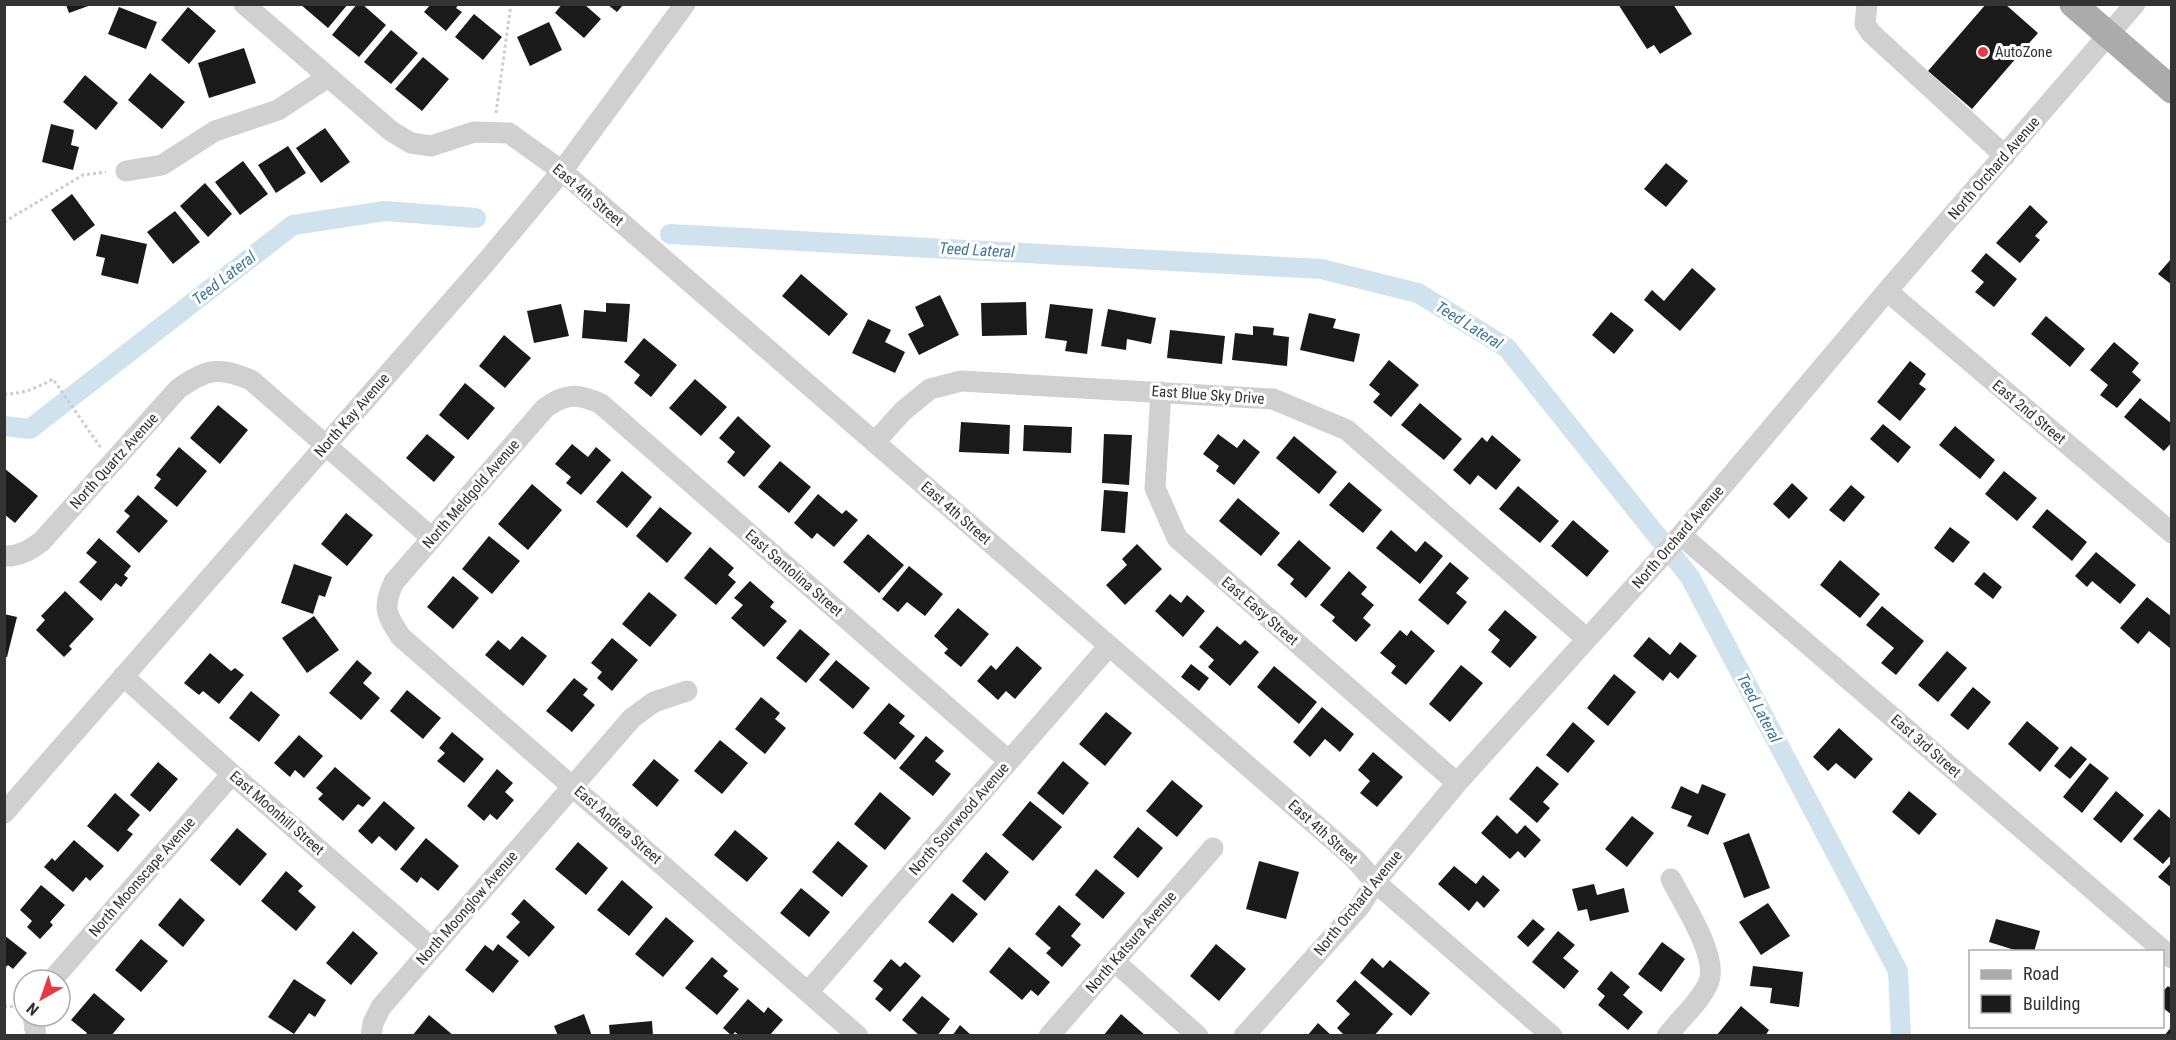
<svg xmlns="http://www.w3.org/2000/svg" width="2176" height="1040" font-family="'Roboto Condensed',sans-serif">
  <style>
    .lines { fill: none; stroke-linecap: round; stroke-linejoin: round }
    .canal { stroke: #cfe2ee; stroke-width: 20 }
    .building { fill: #1a1a1a }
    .path { stroke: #cdcdcd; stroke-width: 3; stroke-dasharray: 3 3; stroke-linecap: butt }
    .minor { stroke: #d0d0d0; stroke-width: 21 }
    .major { stroke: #ababab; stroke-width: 27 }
    .poi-dot { fill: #e63946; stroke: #fff; stroke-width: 2 }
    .labels { text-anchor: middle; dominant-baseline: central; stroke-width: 6; stroke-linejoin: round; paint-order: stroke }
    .poi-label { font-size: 15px; fill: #333; stroke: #fff; text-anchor: start }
    .street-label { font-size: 15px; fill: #333; stroke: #fff }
    .water-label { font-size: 16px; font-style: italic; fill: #3f7597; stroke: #fff }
  </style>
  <rect width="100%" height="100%" fill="#fff"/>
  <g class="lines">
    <path class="canal" d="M670 234 1321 269 1418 293 1507 348 1690 577 1898 971 1901 1036
      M4 426 30 429 293 225 385 211 476 218"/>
  </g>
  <path class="building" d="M300 4H348L328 28Z
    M357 4H362L386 25 359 57 332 35Z
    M431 4H459L456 8 462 12 446 31 424 12Z
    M562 4H584L601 19 584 38 555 13Z
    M1618 4H1673L1692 34 1660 54 1654 45 1647 49Z
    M1986 4H2005L2038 33 1972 109 1928 71Z
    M66 5H91L69 13Z
    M608 5H623L617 12Z
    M119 7 157 22 146 49 108 34Z
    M188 7 216 31 189 64 161 40Z
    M474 14 502 37 483 60 455 37Z
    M549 22 562 50 530 66 517 37Z
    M391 30 418 53 391 84 364 62Z
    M244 48 256 83 209 98 198 63Z
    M423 57 449 79 422 111 395 89Z
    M150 73 185 102 162 129 128 100Z
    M85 75 118 103 96 130 63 102Z
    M51 124 74 130 71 145 79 147 73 170 42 162Z
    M325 128 350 162 321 183 296 148Z
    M288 146 306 173 276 193 258 165Z
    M243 161 268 194 240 215 215 182Z
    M1666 163 1688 181 1666 207 1644 189Z
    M205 183 232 214 208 237 180 206Z
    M72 194 95 225 74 241 51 210Z
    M2030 205 2048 222 2035 236 2040 240 2020 263 1996 243Z
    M175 211 200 242 173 264 147 232Z
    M101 234 147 244 138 284 101 275 105 258 96 256Z
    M1986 253 2017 279 1994 307 1975 292 1984 282 1971 271Z
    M2172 258V285L2158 274Z
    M1692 268 1716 289 1680 331 1644 300 1652 290 1664 301Z
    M801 274 848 314 829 336 782 296Z
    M940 295 959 335 919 355 908 334 924 326 915 307Z
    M1026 302 1027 335 982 336 981 303Z
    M606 303 630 304 627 342 582 338 584 310 606 312Z
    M561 304 569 336 534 343 527 311Z
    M1050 304 1093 309 1087 354 1065 351 1067 341 1045 338Z
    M1108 309 1156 318 1151 344 1127 339 1126 350 1101 346Z
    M1611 312 1634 330 1614 354 1592 335Z
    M1309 313 1336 319 1333 328 1360 334 1354 362 1300 350Z
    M2046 316 2085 349 2070 367 2031 334Z
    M868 319 891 330 885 342 905 352 895 373 852 353Z
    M1253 326 1274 328 1273 335 1289 337 1287 366 1232 360 1235 333 1253 335Z
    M1170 330 1225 336 1222 364 1167 358Z
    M504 335 531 358 505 388 479 366Z
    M644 338 677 365 651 397 634 383 640 375 624 362Z
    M2114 342 2139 363 2132 372 2141 380 2117 408 2100 395 2108 385 2090 370Z
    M1389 360 1419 385 1391 417 1373 402 1380 394 1369 385Z
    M1910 361 1926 374 1919 384 1926 389 1900 421 1877 402Z
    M695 379 727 407 701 436 669 408Z
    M465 383 495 408 468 440 439 415Z
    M2140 398 2172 424V442L2164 451 2124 417Z
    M1420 403 1462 439 1444 460 1401 425Z
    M218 405 248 430 220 464 190 438Z
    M738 416 771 446 744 477 727 462 735 452 719 438Z
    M961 422 1010 425 1009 454 959 452Z
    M1883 424 1911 447 1898 463 1870 439Z
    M1024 425 1072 427 1071 453 1023 451Z
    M1955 426 1995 460 1980 479 1939 445Z
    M427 434 455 457 434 482 406 458Z
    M1104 434 1132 435 1129 485 1102 483Z
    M1218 434 1237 448 1244 439 1260 452 1234 485 1216 471 1219 466 1203 454Z
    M1492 435 1521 460 1496 490 1478 475 1470 485 1453 470 1482 437 1487 442Z
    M1294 436 1337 472 1319 494 1276 458Z
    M572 444 588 457 596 447 611 460 581 495 566 483 571 477 555 464Z
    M179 447 207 471 177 507 154 488 161 479 156 475Z
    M780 461 811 487 789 513 758 487Z
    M4 468 38 496 15 523 4 514Z
    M622 471 652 497 627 528 596 502Z
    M2004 471 2037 498 2017 521 1985 494Z
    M1349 482 1382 510 1363 533 1329 505Z
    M1792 483 1808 498 1789 519 1773 504Z
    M532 484 562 510 528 550 498 524Z
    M1851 485 1865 497 1844 522 1829 510Z
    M1518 486 1559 521 1540 543 1499 509Z
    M1104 490 1128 492 1125 533 1101 531Z
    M818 494 842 514 846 510 858 520 834 547 817 533 812 539 794 523Z
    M138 495 168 521 139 553 116 532 130 516 124 511Z
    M1238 498 1280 533 1261 556 1219 521Z
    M660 507 692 533 667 563 636 536Z
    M2047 509 2087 542 2072 561 2032 527Z
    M346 513 373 535 347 566 321 544Z
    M1573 520 1609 551 1587 577 1551 546Z
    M1950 527 1970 542 1953 563 1934 548Z
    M1391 530 1416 552 1425 541 1443 556 1420 584 1376 548Z
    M868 534 904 565 879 593 843 562Z
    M489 536 520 561 492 594 462 569Z
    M99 538 131 566 124 575 128 578 121 587 116 583 101 601 79 582 97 562 86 553Z
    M1299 540 1331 568 1306 598 1290 584 1294 579 1277 565Z
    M1137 544 1162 569 1125 605 1106 585 1127 565 1122 559Z
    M710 547 734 568 728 575 736 582 716 605 684 578Z
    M2096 552 2136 585 2120 604 2092 581 2087 587 2075 576Z
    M1840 560 1880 594 1860 618 1820 585Z
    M1450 562 1469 578 1456 593 1467 602 1448 625 1418 600Z
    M294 564 332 577 325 597 319 595 313 614 281 603Z
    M909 566 943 594 925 616 907 602 898 612 882 599Z
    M1349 571 1367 587 1361 594 1374 605 1363 618 1371 625 1356 642 1332 621 1335 617 1320 605Z
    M1984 572 2002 587 1993 599 1974 584Z
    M453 576 479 598 453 629 427 607Z
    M750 581 774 602 770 607 787 621 764 647 731 618 743 605 734 598Z
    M65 591 94 619 69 646 72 649 64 657 36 630 45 620 41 616Z
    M649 592 677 615 650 647 622 624Z
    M1170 594 1181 603 1187 595 1205 611 1183 637 1155 611Z
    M2147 597 2172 617 2170 648 2149 631 2138 644 2120 628Z
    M1882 606 1924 641 1896 675 1881 663 1894 648 1866 625Z
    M958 608 989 634 961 667 944 653 948 649 934 636Z
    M1505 610 1537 637 1510 668 1491 652 1500 640 1488 630Z
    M4 614 17 617 7 657H4Z
    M314 616 339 650 307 673 282 638Z
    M1217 626 1240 645 1245 640 1259 652 1230 686 1208 667 1214 660 1199 647Z
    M800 629 830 654 806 683 776 658Z
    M1400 630 1407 636 1411 630 1435 651 1406 685 1391 673 1396 666 1380 653Z
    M522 636 547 656 523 686 485 655 498 640 510 650Z
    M1649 637 1670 655 1680 642 1697 656 1678 679 1670 672 1663 681 1633 656Z
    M612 638 638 660 612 691 597 678 602 672 591 663Z
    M1017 646 1042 668 1015 699 1006 691 998 700 977 681 991 665 996 670Z
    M1947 651 1967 668 1938 702 1918 685Z
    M210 653 231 671 235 668 244 675 219 704 203 691 199 695 184 683Z
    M357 660 372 673 363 683 380 698 361 720 329 693Z
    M836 660 870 688 853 709 819 680Z
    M1191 664 1209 678 1199 691 1181 677Z
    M1461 665 1483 683 1450 722 1429 704Z
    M1274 666 1317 702 1299 724 1257 687Z
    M1614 674 1636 692 1608 726 1587 708Z
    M574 678 588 689 583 695 595 705 572 732 546 711Z
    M1973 687 1991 702 1968 730 1950 715Z
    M407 690 441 718 423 739 390 711Z
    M251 691 280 715 259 742 229 718Z
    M761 697 780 713 775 719 786 728 765 754 735 729Z
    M889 703 905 716 899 723 915 736 895 760 863 733Z
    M1322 707 1354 734 1340 752 1325 739 1310 757 1293 742Z
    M1106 712 1132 733 1105 766 1079 744Z
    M2027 721 2059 748 2040 772 2008 744Z
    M1573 722 1595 741 1568 773 1546 755Z
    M1839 728 1873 759 1855 779 1836 763 1828 771 1813 757Z
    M452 732 484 759 464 783 437 761 445 753 439 748Z
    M299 735 323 756 304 778 295 770 290 777 274 763Z
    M926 736 944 751 935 761 951 774 933 796 899 768Z
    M720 740 748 763 722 794 694 771Z
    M2071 746 2087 759 2070 779 2054 766Z
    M1373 752 1403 777 1377 807 1360 793 1370 781 1358 770Z
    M654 759 679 780 657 807 632 785Z
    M1063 761 1089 783 1063 815 1037 793Z
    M158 762 178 779 150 812 130 795Z
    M2090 763 2109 778 2082 813 2063 797Z
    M1537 766 1559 784 1543 802 1550 808 1537 823 1509 799Z
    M335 767 371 798 363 807 358 804 343 821 318 799 323 794 316 788Z
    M497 769 513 783 505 792 514 800 497 820 490 814 484 821 467 806Z
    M1172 780 1203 806 1177 837 1146 811Z
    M1702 784 1726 794 1708 835 1687 826 1692 816 1671 808 1681 786 1698 794Z
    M1909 791 1937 814 1919 835 1892 812Z
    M2116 791 2144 815 2121 843 2093 819Z
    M880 792 911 818 885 850 854 824Z
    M115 793 140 815 127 830 133 834 118 852 87 826Z
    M384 801 415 828 396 851 379 836 372 844 358 831Z
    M1030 801 1062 827 1033 861 1002 835Z
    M2159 809 2172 820V854L2163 864 2133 839Z
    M1497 815 1517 834 1525 825 1541 840 1525 858 1518 851 1510 859 1481 833Z
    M1632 816 1654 833 1627 867 1605 849Z
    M1138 827 1163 848 1138 878 1113 857Z
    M237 828 267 854 240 886 210 860Z
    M735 830 768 858 747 882 714 855Z
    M1749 833 1770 888 1744 898 1723 843Z
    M426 838 459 866 438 891 421 877 417 883 400 869Z
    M74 840 104 866 90 881 86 877 73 892 44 867 52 858 55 861Z
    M838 841 868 866 842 897 812 872Z
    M578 842 608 868 586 895 555 869Z
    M986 852 1009 872 985 901 962 881Z
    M1259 861 1299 872 1286 919 1246 909Z
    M2172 862V888L2158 877Z
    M1454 866 1476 884 1483 875 1500 890 1484 908 1477 901 1469 911 1438 884Z
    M1096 869 1125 893 1103 919 1075 895Z
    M286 871 303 886 298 891 316 907 296 931 261 901Z
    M622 880 653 907 629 936 597 910Z
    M1594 884 1597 895 1624 888 1629 912 1590 921 1587 909 1578 911 1572 889Z
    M41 885 65 905 50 922 53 925 40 939 27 927 32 921 20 910Z
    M801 888 830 912 809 937 780 913Z
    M952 893 978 914 953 943 928 922Z
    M180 898 205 920 183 947 158 925Z
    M524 899 555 927 529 957 506 937 520 922 511 914Z
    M1768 903 1790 936 1761 955 1739 922Z
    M1059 905 1081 924 1071 936 1081 945 1062 967 1046 953 1051 948 1035 934Z
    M666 917 694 941 663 977 635 954Z
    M1533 919 1545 929 1528 947 1517 937Z
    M1996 919 2040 931 2034 952H2021L1989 942Z
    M353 931 378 953 351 985 326 963Z
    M1558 931 1575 945 1563 958 1579 971 1564 989 1532 962Z
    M4 935 27 953 13 969 8 965 4 969Z
    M141 939 168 961 141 992 115 970Z
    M1662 942 1685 959 1661 992 1638 974Z
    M498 944 519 961 493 993 465 970 485 945 493 951Z
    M1216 944 1246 969 1219 1001 1190 976Z
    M1009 947 1050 982 1038 996 1031 990 1022 1000 989 972Z
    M712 957 728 971 723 976 739 989 717 1015 685 988Z
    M1372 958 1383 968 1390 960 1430 993 1411 1016 1360 973Z
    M891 959 900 967 905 962 921 976 890 1012 875 999 883 989 873 981Z
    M1753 966 1803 972 1799 1007 1770 1003 1772 988 1750 986Z
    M1611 971 1630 987 1623 995 1643 1012 1628 1030 1598 1005 1605 996 1597 989Z
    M294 979 326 1000 315 1017 309 1013 294 1034 268 1017Z
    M1355 980 1393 1014 1374 1036H1345L1337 1028 1350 1014 1336 1001Z
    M2168 986 2172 989V1015L2162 1007V992Z
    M94 993 125 1019 111 1036H85L87 1033 71 1020Z
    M922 996 950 1019 937 1036H920L902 1020Z
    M748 999 764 1013 768 1007 783 1020 769 1036H740L735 1032 732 1036 723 1028Z
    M1741 1006 1769 1030 1765 1036H1716Z
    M584 1014 592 1036H558L554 1026Z
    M1121 1014 1146 1036H1103Z
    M429 1015 454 1036H412Z
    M652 1021 653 1036H610L609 1025Z
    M1318 1023 1332 1036H1307Z
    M960 1025 972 1036H952Z
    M2172 1026V1036H2164Z"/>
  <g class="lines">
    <path class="path" d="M496 113 511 4
      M4 222 83 175 106 172
      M4 394C23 394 37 388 53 379L101 448
      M4 1006 16 1007"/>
    <path class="minor" d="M244 4 391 131 411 143 431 146 474 132 509 133 562 171 1355 859 1375 882 1552 1036
      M1867 4 1865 24 1871 33 2005 156
      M126 171 162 165 215 131 278 110 328 77
      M1887 291 2172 533
      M1161 392 1155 488 1177 538 1457 783
      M875 442 903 411 930 389 961 381 1273 399 1347 430 1587 639
      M1681 535 2172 958
      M4 556C19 557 31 550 42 541L178 389C206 369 219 366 251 380L432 538
      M123 676 232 774 432 948
      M4 813 487 261 562 171 685 4
      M1114 961 1198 1036
      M52 980 232 774
      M808 992 1109 646
      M33 1016 36 1036
      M371 1036 373 1023 381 1007 632 718 654 702 687 691
      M858 1036 401 637C386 615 382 607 394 582L545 408C566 393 578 393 601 404L1009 761
      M1049 1036 1213 848
      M1244 1036 1361 905 1375 882 1457 783 1681 535 1887 291 2135 4
      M1667 1036C1679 1020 1703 999 1709 981 1718 956 1683 903 1671 879"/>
    <path class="major" d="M2073 4 2172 90"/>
  </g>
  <circle class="poi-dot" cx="1983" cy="52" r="6"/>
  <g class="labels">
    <g class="poi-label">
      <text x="1995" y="52">AutoZone</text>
    </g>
    <g class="street-label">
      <text transform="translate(1994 168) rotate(-49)">North Orchard Avenue</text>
      <text transform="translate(588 195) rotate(40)">East 4th Street</text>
      <text transform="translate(1208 395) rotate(4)">East Blue Sky Drive</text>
      <text transform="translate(2029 412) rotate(40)">East 2nd Street</text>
      <text transform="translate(352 415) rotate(-49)">North Kay Avenue</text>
      <text transform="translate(114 461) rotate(-48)">North Quartz Avenue</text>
      <text transform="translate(471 494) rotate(-49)">North Meldgold Avenue</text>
      <text transform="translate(956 513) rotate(41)">East 4th Street</text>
      <text transform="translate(1678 537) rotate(-49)">North Orchard Avenue</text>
      <text transform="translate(794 573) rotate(41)">East Santolina Street</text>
      <text transform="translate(1260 611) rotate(41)">East Easy Street</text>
      <text transform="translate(1926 746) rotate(41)">East 3rd Street</text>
      <text transform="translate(277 813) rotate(41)">East Moonhill Street</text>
      <text transform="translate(959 819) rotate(-49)">North Sourwood Avenue</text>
      <text transform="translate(618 825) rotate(41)">East Andrea Street</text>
      <text transform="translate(1323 832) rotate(42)">East 4th Street</text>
      <text transform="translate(142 877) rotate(-49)">North Moonscape Avenue</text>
      <text transform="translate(1358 903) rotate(-51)">North Orchard Avenue</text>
      <text transform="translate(467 908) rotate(-49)">North Moonglow Avenue</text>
      <text transform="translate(1131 942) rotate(-49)">North Katsura Avenue</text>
    </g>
    <g class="water-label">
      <text transform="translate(977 250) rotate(3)">Teed Lateral</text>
      <text transform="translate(224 278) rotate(-38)">Teed Lateral</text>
      <text transform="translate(1469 325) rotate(32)">Teed Lateral</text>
      <text transform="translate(1759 708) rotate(62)">Teed Lateral</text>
    </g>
  </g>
  <rect width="2176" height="1040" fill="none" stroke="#333333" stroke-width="12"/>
  <rect x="1969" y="950" width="195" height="78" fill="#ffffff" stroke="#adadad" stroke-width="1.5"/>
  <rect x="1981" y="970" width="30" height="9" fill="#ababab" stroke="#adadad" stroke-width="1.5"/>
  <text x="2023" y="980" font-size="18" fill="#333333">Road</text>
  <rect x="1981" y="995" width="30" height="18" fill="#1a1a1a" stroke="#adadad" stroke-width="1.5"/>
  <text x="2023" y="1010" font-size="18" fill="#333333">Building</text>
  <g transform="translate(42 998) rotate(220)"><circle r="28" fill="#ffffff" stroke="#adadad" stroke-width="1.5"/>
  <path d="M0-4.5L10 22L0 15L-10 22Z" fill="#e63946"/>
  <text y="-9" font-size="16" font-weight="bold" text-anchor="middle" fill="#333333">N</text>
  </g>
</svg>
